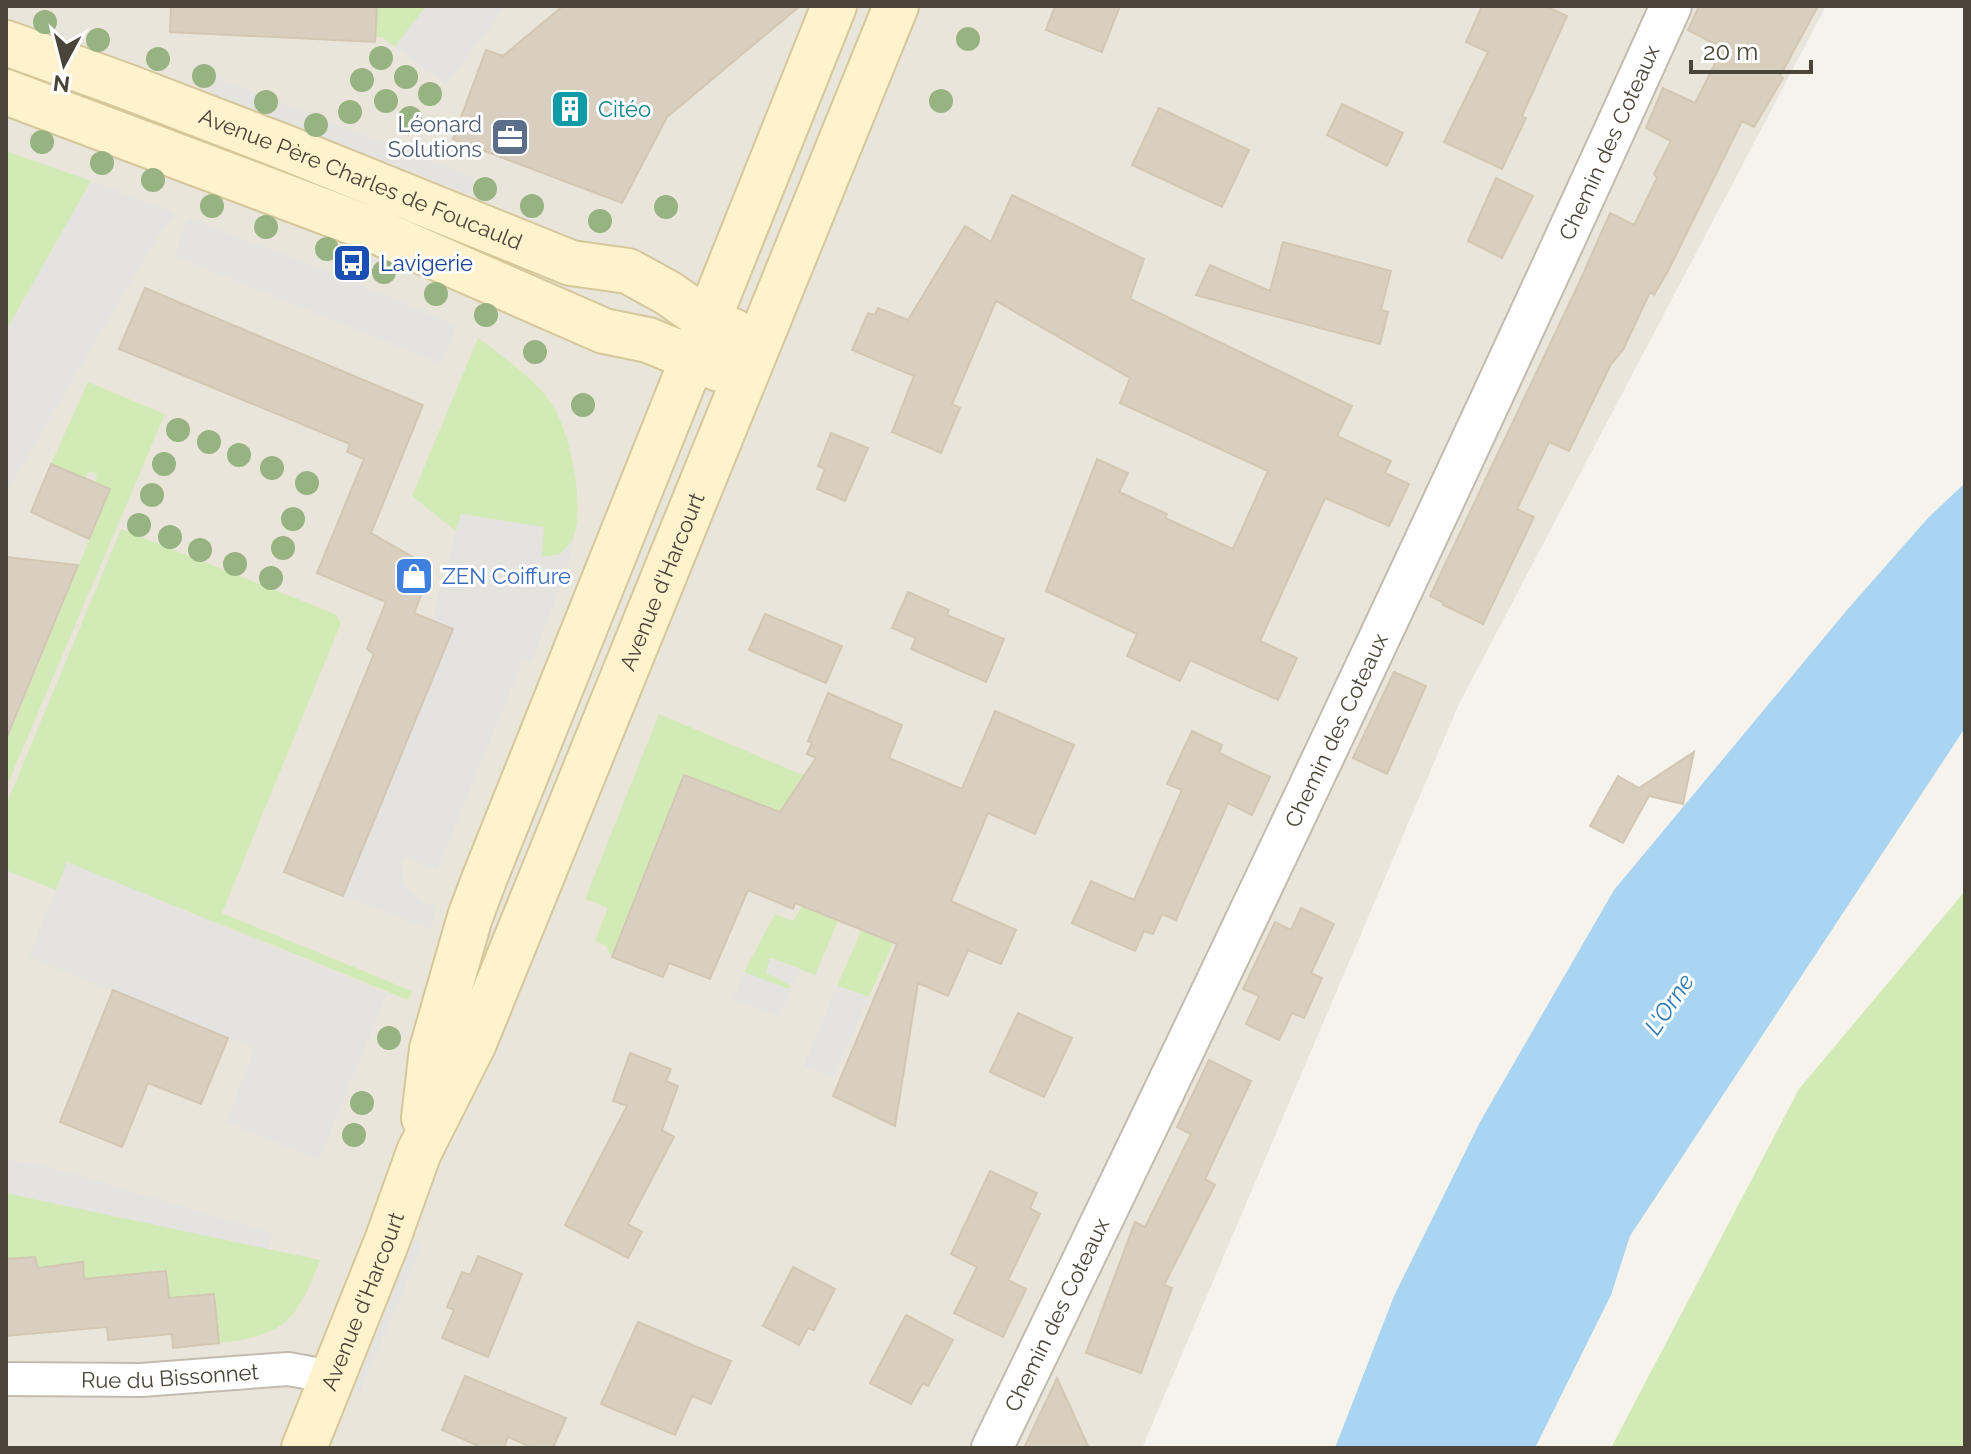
<svg xmlns="http://www.w3.org/2000/svg" width="1971" height="1454" font-family="Raleway,sans-serif">
  <style>
    .residential { fill: #eae5da }
    .green { fill: #d2eab5 }
    .parking { fill: #e5e3e0 }
    .water { fill: #a9d4f2 }
    .building { fill: #d8cfc1; stroke: #d3c7b4; stroke-width: 2 }
    .lines { fill: none; stroke-linecap: round; stroke-linejoin: round }
    .minor-casing { stroke: #c2bbae; stroke-width: 36 }
    .tertiary-casing { stroke: #c2bbae; stroke-width: 44 }
    .secondary-casing { stroke: #d6c79b; stroke-width: 48 }
    .minor { stroke: #fff; stroke-width: 32 }
    .tertiary { stroke: #fff; stroke-width: 40 }
    .secondary { stroke: #fff3cd; stroke-width: 44 }
    .tree { fill: #97b381 }
    .labels { text-anchor: middle; dominant-baseline: central; stroke-width: 6; stroke-linejoin: round; paint-order: stroke }
    .culture-label { font-size: 22px; fill: #0d838f; stroke: #fff; text-anchor: start }
    .service-label { font-size: 22px; fill: #4e5e75; stroke: #fff; text-anchor: end }
    .street-label { font-size: 22px; fill: #4b4439; stroke: #fff }
    .transit-label { font-size: 22px; fill: #164399; stroke: #fff; text-anchor: start }
    .shop-label { font-size: 22px; fill: #366cbe; stroke: #fff; text-anchor: start }
    .water-label { font-size: 24px; font-style: italic; fill: #2e7ab2; stroke: #fff }
  </style>
  <rect width="100%" height="100%" fill="#f6f3ec"/>
  <path class="residential" d="M6 6H1826L1459 704 1142 1448H6Z"/>
  <path class="green" d="M377 6H426L395 47 382 37H376Z
    M6 151 91 181 6 331Z
    M478 338C502 356 535 379 552 404 570 432 585 504 574 536 572 543 564 550 559 555L542 557 461 515 456 531 412 496Z
    M88 382 165 414 6 788V743L110 489 95 482 97 474 89 471 85 478 51 464Z
    M121 529 335 614 341 623 222 913 412 991 408 1000 212 920 295 956 255 1048 29 957 56 890 6 870V805Z
    M659 714 942 834 869 997 837 986 896 852 780 812 684 775 612 957 606 946 595 940 608 908 585 899Z
    M1965 891V1448H1611L1799 1089Z
    M802 906 838 921 815 975 771 958 790 985 789 990 744 972 775 914 793 921Z
    M6 1193 320 1260C297 1320 285 1336 219 1343L214 1294 169 1298 165 1270 147 1272 149 1287 84 1279 82 1262 38 1268 37 1263 6 1260Z"/>
  <path class="parking" d="M426 6H506L446 85 395 47Z
    M215 77 475 178 469 194 209 94Z
    M91 181 175 213 155 241 6 493V331Z
    M188 218 294 258 457 325 441 364 174 256Z
    M461 514 544 527 542 557 559 555 574 539 563 580 531 663 523 660 437 870 404 857 401 870 405 885 421 901 436 907 430 929 343 896 453 629 432 620Z
    M67 862 387 993 319 1160 226 1122 255 1048 29 957Z
    M770 958 801 969 779 1017 733 1000 744 972 789 989 790 985 766 973Z
    M837 986 869 997 833 1078 804 1066Z
    M6 1160 40 1164 272 1233 269 1249 6 1193Z
    M409 1238 423 1243 360 1392 346 1386Z"/>
  <path class="water" d="M1965 483V728L1630 1236 1611 1295 1535 1448H1335L1394 1296 1480 1122 1614 890 1847 610 1928 518Z"/>
  <path class="building" d="M171 6H377L375 42 170 32Z
    M563 6H800L667 117 622 203 453 139 486 50 503 56Z
    M1055 6H1120L1102 52 1046 30Z
    M1482 6H1545L1567 16 1522 116 1526 118 1502 169 1444 142 1488 52 1466 42Z
    M1699 6H1818L1780 76 1783 78 1754 127 1742 121 1668 271 1654 295 1650 292 1623 350 1611 364 1569 451 1549 442 1517 509 1534 517 1483 624 1443 605 1444 603 1430 596 1580 281 1610 213 1634 225 1657 178 1654 174 1671 141 1646 128 1663 88 1695 103 1723 48 1688 30Z
    M1342 104 1403 133 1387 166 1327 135Z
    M1159 108 1249 150 1222 207 1132 165Z
    M1496 178 1533 196 1502 258 1468 241Z
    M1012 195 1144 259 1130 299 1352 406 1337 436 1391 461 1385 473 1409 484 1389 526 1325 498 1260 641 1297 658 1278 700 1190 660 1180 681 1127 656 1137 634 1046 591 1097 459 1128 473 1119 492 1167 514 1165 518 1233 549 1268 471 1120 403 1130 378 996 301 952 404 960 408 941 453 892 432 914 376 852 350 868 313 875 315 878 308 908 320 965 226 991 242Z
    M1283 242 1391 271 1381 310 1388 312 1380 344 1196 295 1210 265 1270 291Z
    M145 288 423 405 371 533 432 568 414 613 453 629 343 896 284 872 374 654 367 649 386 602 317 573 364 459 347 452 350 444 119 349Z
    M831 433 868 448 845 501 817 489 825 469 818 466Z
    M51 464 110 489 89 539 31 512Z
    M6 557 78 565 7 737H6Z
    M908 592 949 610 947 615 1004 639 986 682 911 649 916 638 892 628Z
    M765 614 842 646 826 683 749 650Z
    M1394 672 1426 686 1387 774 1353 758Z
    M828 693 902 725 889 758 962 789 995 711 1074 745 1035 834 988 813 951 901 1016 930 1001 964 968 950 948 996 918 983 895 1126 833 1096 897 944 795 903 793 909 748 890 710 979 669 963 663 977 612 957 684 775 780 812 816 758 807 754 812 743 808 741Z
    M1192 731 1222 745 1219 753 1270 777 1252 815 1228 803 1176 920 1162 914 1153 934 1144 931 1135 951 1072 923 1091 881 1134 900 1182 790 1167 784Z
    M1694 752 1683 804 1649 796 1623 843 1590 826 1618 776 1639 788Z
    M1301 908 1334 924 1311 973 1322 978 1304 1018 1292 1013 1279 1040 1246 1024 1259 996 1243 989 1275 922 1291 930Z
    M113 990 228 1038 201 1104 148 1083 122 1147 60 1122Z
    M1018 1013 1072 1038 1044 1097 990 1072Z
    M630 1053 671 1069 666 1081 678 1086 662 1130 674 1137 628 1224 642 1232 628 1258 565 1225 627 1106 613 1101Z
    M1209 1060 1251 1081 1205 1179 1215 1185 1164 1285 1172 1288 1141 1373 1086 1353 1135 1222 1145 1227 1191 1134 1177 1127Z
    M990 1171 1037 1193 1030 1208 1040 1214 1008 1280 1026 1289 1003 1337 954 1313 977 1267 951 1254Z
    M478 1256 522 1274 488 1357 442 1338 454 1310 447 1307 462 1272 470 1275Z
    M35 1257 38 1268 83 1262 84 1279 166 1271 169 1298 214 1294 219 1343 173 1348 172 1334 108 1340 107 1327 6 1336V1259Z
    M793 1267 835 1289 814 1330 808 1328 799 1345 763 1326Z
    M906 1315 953 1340 928 1386 923 1383 911 1404 870 1383Z
    M638 1322 731 1361 711 1404 692 1396 675 1435 601 1404Z
    M465 1376 566 1418 553 1448H533L508 1437 504 1448H483L442 1430Z
    M1057 1378 1089 1448H1024Z"/>
  <g class="lines">
    <g class="minor-casing">
      <g id="minor">
        <path id="s1" d="M6 1379 141 1380 288 1369 333 1377"/>
      </g>
    </g>
    <g class="tertiary-casing">
      <g id="tertiary">
        <path id="s2" d="M992 1448C1224 970 1452 491 1671 6"/>
      </g>
    </g>
    <g class="secondary-casing">
      <g id="secondary">
        <path id="s3" d="M6 43 128 87 284 147 571 263 628 271 668 293 708 321 733 331"/>
        <path d="M6 92 371 229 604 331 648 340 719 369"/>
        <path d="M424 1118 432 1049 470 917 485 877 834 6"/>
        <path id="s4" d="M304 1448 387 1241 419 1152 474 1043 896 6"/>
      </g>
    </g>
    <use href="#minor" class="minor"/>
    <use href="#tertiary" class="tertiary"/>
    <use href="#secondary" class="secondary"/>
  </g>
  <g class="tree">
    <circle cx="45" cy="22" r="12"/>
    <circle cx="968" cy="39" r="12"/>
    <circle cx="98" cy="40" r="12"/>
    <circle cx="381" cy="58" r="12"/>
    <circle cx="158" cy="59" r="12"/>
    <circle cx="204" cy="76" r="12"/>
    <circle cx="406" cy="77" r="12"/>
    <circle cx="362" cy="80" r="12"/>
    <circle cx="430" cy="94" r="12"/>
    <circle cx="386" cy="101" r="12"/>
    <circle cx="941" cy="101" r="12"/>
    <circle cx="266" cy="102" r="12"/>
    <circle cx="350" cy="112" r="12"/>
    <circle cx="410" cy="118" r="12"/>
    <circle cx="316" cy="125" r="12"/>
    <circle cx="42" cy="142" r="12"/>
    <circle cx="102" cy="163" r="12"/>
    <circle cx="153" cy="180" r="12"/>
    <circle cx="485" cy="189" r="12"/>
    <circle cx="212" cy="206" r="12"/>
    <circle cx="532" cy="206" r="12"/>
    <circle cx="666" cy="207" r="12"/>
    <circle cx="600" cy="221" r="12"/>
    <circle cx="266" cy="227" r="12"/>
    <circle cx="327" cy="249" r="12"/>
    <circle cx="384" cy="272" r="12"/>
    <circle cx="436" cy="294" r="12"/>
    <circle cx="486" cy="315" r="12"/>
    <circle cx="535" cy="352" r="12"/>
    <circle cx="583" cy="405" r="12"/>
    <circle cx="178" cy="430" r="12"/>
    <circle cx="209" cy="442" r="12"/>
    <circle cx="239" cy="455" r="12"/>
    <circle cx="164" cy="464" r="12"/>
    <circle cx="272" cy="468" r="12"/>
    <circle cx="307" cy="483" r="12"/>
    <circle cx="152" cy="495" r="12"/>
    <circle cx="293" cy="519" r="12"/>
    <circle cx="139" cy="525" r="12"/>
    <circle cx="170" cy="537" r="12"/>
    <circle cx="283" cy="548" r="12"/>
    <circle cx="200" cy="550" r="12"/>
    <circle cx="235" cy="564" r="12"/>
    <circle cx="271" cy="578" r="12"/>
    <circle cx="389" cy="1038" r="12"/>
    <circle cx="362" cy="1103" r="12"/>
    <circle cx="354" cy="1135" r="12"/>
  </g>
  <defs>
    <g id="building-square" transform="scale(2)"><rect x="-9" y="-9" width="18" height="18" rx="4" fill="#0f9aa8" stroke="#fff"/><path d="M-4-6H4V6H1V3H-1V6H-4ZM-2.5-4.3h1.7v1.8h-1.7ZM.8-4.3h1.7v1.8H.8ZM-2.5-1h1.7V.8h-1.7ZM.8-1h1.7V.8H.8Z" fill="#fff"/></g>
    <g id="office-square" transform="scale(2)"><rect x="-9" y="-9" width="18" height="18" rx="4" fill="#5c6f8a" stroke="#fff"/><path d="M-6-3h4V-5.5h4V-3h4V5H-6ZM-1-4.5V-3h2v-1.5ZM-6 0V1H6V0Z" fill="#fff"/></g>
    <g id="bus-square" transform="scale(2)"><rect x="-9" y="-9" width="18" height="18" rx="4" fill="#1a4fb4" stroke="#fff"/><path d="M-5-6H5V4H4V6H2V4H-2V6H-4V4H-5ZM-3.5-4V0h7V-4ZM-3.5 1.2v1.5H-2V1.2ZM2 1.2v1.5H3.5V1.2Z" fill="#fff"/></g>
    <g id="shop-square" transform="scale(2)"><rect x="-9" y="-9" width="18" height="18" rx="4" fill="#3f7fe0" stroke="#fff"/><path d="M-5-2.5h2.3a2.7 3.5 0 0 1 5.4 0H5L5.5 6h-11ZM-1.5-2.5h3a1.5 2.3 0 0 0-3 0Z" fill="#fff"/></g>
  </defs>
  <g fill-rule="evenodd">
    <use href="#building-square" x="570" y="109"/>
    <use href="#office-square" x="510" y="137"/>
    <use href="#bus-square" x="352" y="263"/>
    <use href="#shop-square" x="414" y="576"/>
  </g>
  <g class="labels">
    <g class="culture-label">
      <text x="598" y="109">Citéo</text>
    </g>
    <g class="service-label">
      <text x="482" y="124">Léonard<tspan x="482" dy="25">Solutions</tspan></text>
    </g>
    <g class="street-label">
      <text stroke="none"><textPath href="#s2" startOffset="1444">Chemin des Coteaux</textPath></text>
      <text stroke="none"><textPath href="#s3" startOffset="380">Avenue Père Charles de Foucauld</textPath></text>
      <text stroke="none"><textPath href="#s4" startOffset="938">Avenue d'Harcourt</textPath></text>
      <text stroke="none"><textPath href="#s2" startOffset="796">Chemin des Coteaux</textPath></text>
      <text stroke="none"><textPath href="#s4" startOffset="158">Avenue d'Harcourt</textPath></text>
      <text stroke="none"><textPath href="#s2" startOffset="148">Chemin des Coteaux</textPath></text>
      <text stroke="none"><textPath href="#s1" startOffset="164">Rue du Bissonnet</textPath></text>
    </g>
    <g class="transit-label">
      <text x="380" y="263">Lavigerie</text>
    </g>
    <g class="shop-label">
      <text x="442" y="576">ZEN Coiffure</text>
    </g>
    <g class="water-label">
      <text transform="translate(1669 1004) rotate(-56)">L'Orne</text>
    </g>
  </g>
  <rect width="1971" height="1454" fill="none" stroke="#4b4439" stroke-width="16"/>
  <g transform="translate(64 64) rotate(187)" stroke="#ffffff" stroke-width="6" paint-order="stroke">
  <path d="M0-6L14 30L0 20L-14 30Z" fill="#4b4439"/>
  <text y="-12" font-size="22" font-weight="bold" text-anchor="middle" fill="#4b4439">N</text>
  </g>
  <path d="M1691 60v12h120v-12" fill="none" stroke="#4b4439" stroke-width="4"/>
  <text x="1703" y="60" font-size="24" fill="#4b4439" stroke="#ffffff" stroke-width="6" paint-order="stroke">20 m</text>
</svg>
